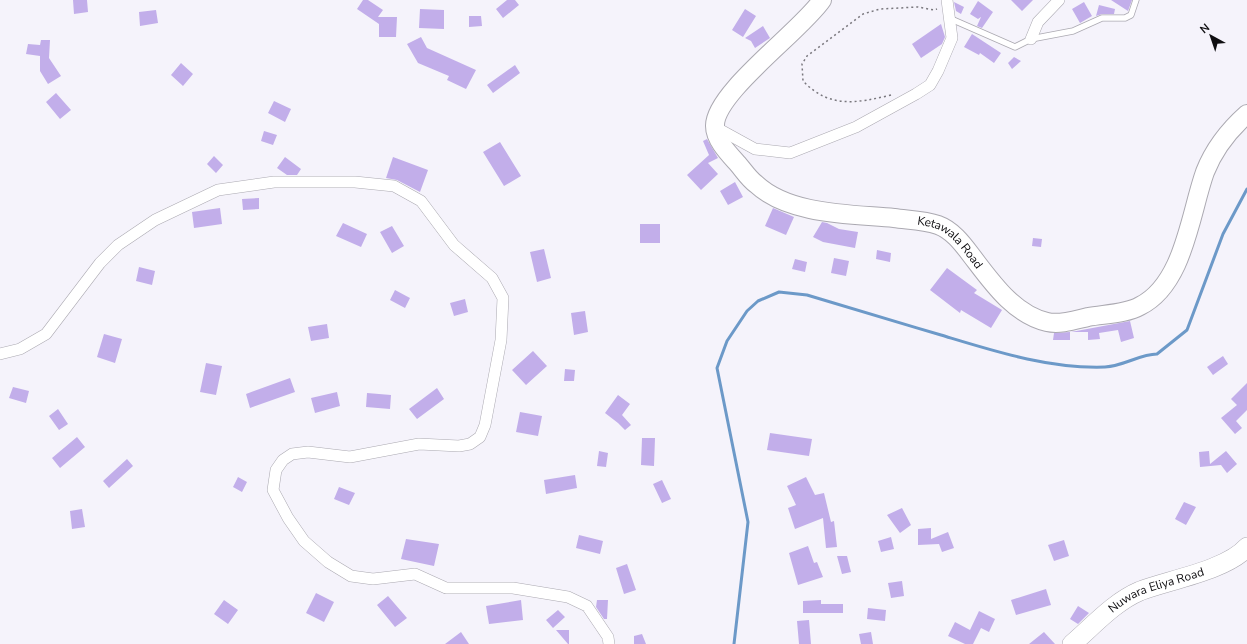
<svg xmlns="http://www.w3.org/2000/svg" width="1247" height="644" font-family="'Nunito Sans',sans-serif">
  <style>
    .lines { fill: none; stroke-linecap: round; stroke-linejoin: round }
    .stream { stroke: #6c99c8; stroke-width: 3 }
    .building { fill: #c2aeea }
    .service-casing { stroke: #aba9b1; stroke-width: 7 }
    .minor-casing { stroke: #aba9b1; stroke-width: 12 }
    .primary-casing { stroke: #aba9b1; stroke-width: 20 }
    .trunk-casing { stroke: #aba9b1; stroke-width: 20 }
    .path { stroke: #79777d; stroke-width: 1.5; stroke-dasharray: 2 3; stroke-linecap: butt }
    .service { stroke: #fff; stroke-width: 5.5 }
    .minor { stroke: #fff; stroke-width: 11 }
    .primary { stroke: #fff; stroke-width: 18 }
    .trunk { stroke: #fff; stroke-width: 19 }
    .labels { text-anchor: middle; dominant-baseline: central; stroke-width: 4; stroke-linejoin: round; paint-order: stroke }
    .street-label { font-size: 12px; fill: #0f0e11; stroke: #f5f3fb }
  </style>
  <rect width="100%" height="100%" fill="#f5f3fb"/>
  <g class="lines">
    <path class="stream" d="M734 644 748 522 717 368 727 341 747 311 758 301 779 292 807 295C851 308 896 322 941 335 994 351 1049 369 1105 367 1124 366 1140 354 1157 354L1187 330 1223 234 1247 189"/>
  </g>
  <path class="building" d="M73 0H87L88 12 74 14Z
    M363 0H368L383 10 378 17H397L396 37H379V24L357 9Z
    M507 0H515L519 5 503 18 496 9Z
    M1011 0H1033L1022 11Z
    M1111 0H1132L1128 11Z
    M978 1 993 12 982 28 977 26 981 17 978 19 970 14Z
    M954 2 964 7 961 14 956 11Z
    M1084 2 1092 16 1080 23 1072 9Z
    M1099 5 1115 9 1114 14H1102L1096 16Z
    M420 9 444 10V29L419 28Z
    M745 9 756 16 743 37 732 30Z
    M156 10 158 23 140 26 139 12Z
    M469 16H481L482 26 469 27Z
    M941 24 945 37 942 44 921 58 912 44Z
    M763 26 770 38 755 48 751 41 745 38Z
    M972 34 1001 53 994 63 980 53 979 55 964 47Z
    M421 37 427 48 476 70 466 89 447 80 449 76 418 63 407 44Z
    M41 40H50L49 58 61 76 48 84 40 71V56L26 54 28 44 40 45Z
    M1014 57 1021 61 1012 69 1008 63Z
    M181 63 193 74 183 86 171 75Z
    M515 65 520 73 493 93 487 85Z
    M56 93 71 110 60 119 46 102Z
    M274 101 291 109 285 122 268 113Z
    M264 131 277 135 273 145 261 141Z
    M707 139 718 158 708 163 718 174 701 190 687 175 709 155 703 141Z
    M500 142 521 176 504 186 483 152Z
    M214 156 223 165 216 173 207 164Z
    M285 157 301 169 297 175H287L277 168Z
    M393 157 428 170 420 192 397 180 386 178Z
    M735 182 743 197 728 205 720 191Z
    M259 198V209L243 210 242 199Z
    M220 208 222 224 194 228 192 212Z
    M773 208 794 217 786 235 765 226Z
    M822 222 827 223 839 229 858 232 855 248 823 242 813 237Z
    M343 223 367 234 361 247 336 236Z
    M640 224H660V243H640Z
    M392 226 404 246 392 253 380 232Z
    M1033 238 1042 239 1041 247 1032 246Z
    M544 249 551 278 537 282 530 252Z
    M877 250 891 253 890 262 876 259Z
    M834 258 849 261 846 276 831 273Z
    M795 259 807 262 805 272 792 269Z
    M139 267 155 271 152 285 136 281Z
    M947 268 977 290 974 293 1002 310 991 328 961 310 960 313 930 290Z
    M395 290 410 298 405 308 390 300Z
    M465 299 468 312 454 316 450 303Z
    M585 311 588 332 574 335 571 313Z
    M1130 321 1134 338 1121 342 1118 330 1099 333 1100 339 1088 340V332H1071Z
    M327 324 329 338 311 341 308 327Z
    M1070 332V340H1053L1054 333Z
    M104 334 122 339 115 363 97 357Z
    M533 351 547 366 526 385 512 370Z
    M1223 356 1228 364 1213 375 1207 367Z
    M206 363 222 366 216 395 200 392Z
    M565 369 575 370 574 381H564Z
    M290 378 295 392 250 408 246 394Z
    M1247 383V410L1236 421 1242 428 1235 434 1221 418 1237 405 1231 399Z
    M13 387 29 391 26 403 9 398Z
    M437 388 444 399 417 419 409 409Z
    M337 392 340 406 315 413 311 398Z
    M367 393 391 395 390 409 366 407Z
    M618 395 630 404 622 415 631 425 625 430 618 423 605 413Z
    M58 409 68 424 59 430 49 416Z
    M520 412 542 416 538 436 516 432Z
    M770 433 812 439 809 456 767 450Z
    M77 437 85 447 60 468 52 458Z
    M642 438H655L654 466 641 465Z
    M599 451 608 453 606 467 597 466Z
    M1209 451 1210 464 1226 451 1237 464 1227 473 1221 465 1200 467 1199 452Z
    M127 459 133 466 109 488 103 481Z
    M575 475 577 488 546 494 544 480Z
    M238 477 247 482 242 492 233 487Z
    M806 477 815 495 824 493 831 522 834 521 837 547 826 548 823 518 795 529 788 508 796 505 787 486Z
    M662 480 671 499 662 503 653 484Z
    M339 487 355 493 349 505 334 499Z
    M1184 502 1196 507 1186 525 1175 519Z
    M902 508 911 525 900 533 887 515Z
    M82 509 85 527 72 529 70 511Z
    M931 528V539L948 532 954 548 942 552 939 544 918 545V529Z
    M579 535 603 541 600 554 576 548Z
    M891 537 894 549 881 552 878 541Z
    M406 539 439 544 434 566 401 559Z
    M1064 540 1069 556 1054 561 1048 545Z
    M808 546 814 563 817 562 823 577 798 585 789 553Z
    M837 556H847L851 572 842 574Z
    M627 564 636 590 624 594 616 568Z
    M902 581 904 596 891 598 888 583Z
    M1046 589 1051 605 1016 615 1011 600Z
    M316 593 334 602 324 622 306 613Z
    M388 596 407 618 395 627 377 605Z
    M224 600 238 610 228 624 214 614Z
    M521 600 523 620 489 624 486 606Z
    M597 600H608L607 619H604L596 607Z
    M821 600V604H843V613H803V601Z
    M1078 606 1089 613 1078 624 1070 619Z
    M868 608 886 610 885 621 867 619Z
    M558 610 565 617 553 628 546 620Z
    M979 611 995 619 989 632 981 628 973 644H965L948 636 955 622 970 630Z
    M809 620 811 644H799L797 621Z
    M556 630H569V644H568Z
    M461 632 469 644H445Z
    M871 632 873 644H861L859 634Z
    M1044 632 1055 644H1029Z
    M642 634 646 644H634V636Z"/>
  <g class="lines">
    <g class="service-casing">
      <path id="service" d="M951 19 1015 47 1031 39 1073 31 1102 18H1125L1131 15 1136 0"/>
    </g>
    <g class="minor-casing">
      <path id="minor" d="M1031 39 1038 22 1059 0
        M715 127 755 149 790 153 856 127 916 94 930 85 938 71 952 38 947 0
        M0 354 20 349 46 334 100 263 118 245 155 220 218 190 274 182H355L394 186 421 201 454 245 492 278 503 298 501 340 485 425 480 437 470 444 459 446 419 444 350 457 308 452 292 454 283 460 276 470 273 490 288 518 304 541 328 562 351 576 373 579 415 574 446 588H513L568 597 587 606 608 637 609 644"/>
    </g>
    <g class="primary-casing">
      <g id="primary">
        <path id="s1" d="M822 0C802 30 714 93 715 126 715 140 729 154 738 164 744 171 749 179 756 184 789 215 851 214 894 218 908 220 924 220 938 225 952 230 962 243 971 255 991 281 1013 314 1047 322 1060 325 1075 320 1088 317 1104 314 1126 314 1140 306 1184 284 1190 214 1205 172 1214 149 1229 130 1247 114"/>
      </g>
    </g>
    <g class="trunk-casing">
      <g id="trunk">
        <path id="s2" d="M1072 644C1093 626 1114 602 1140 591 1169 580 1227 570 1247 547"/>
      </g>
    </g>
    <path class="path" d="M891 95C857 103 830 109 803 81L802 64 807 56 863 14 880 9 918 7 934 10 937 9"/>
    <use href="#service" class="service"/>
    <use href="#minor" class="minor"/>
    <use href="#primary" class="primary"/>
    <use href="#trunk" class="trunk"/>
  </g>
  <g class="labels">
    <g class="street-label">
      <text stroke="none"><textPath href="#s1" startOffset="449">Ketawala Road</textPath></text>
      <text stroke="none"><textPath href="#s2" startOffset="102">Nuwara Eliya Road</textPath></text>
    </g>
  </g>
  <g transform="translate(1211 36) rotate(320)" stroke="#f5f3fb" stroke-width="3" paint-order="stroke">
  <path d="M0-3L7 15L0 10L-7 15Z" fill="#0f0e11"/>
  <text y="-6" font-size="11" font-weight="bold" text-anchor="middle" fill="#0f0e11">N</text>
  </g>
</svg>
